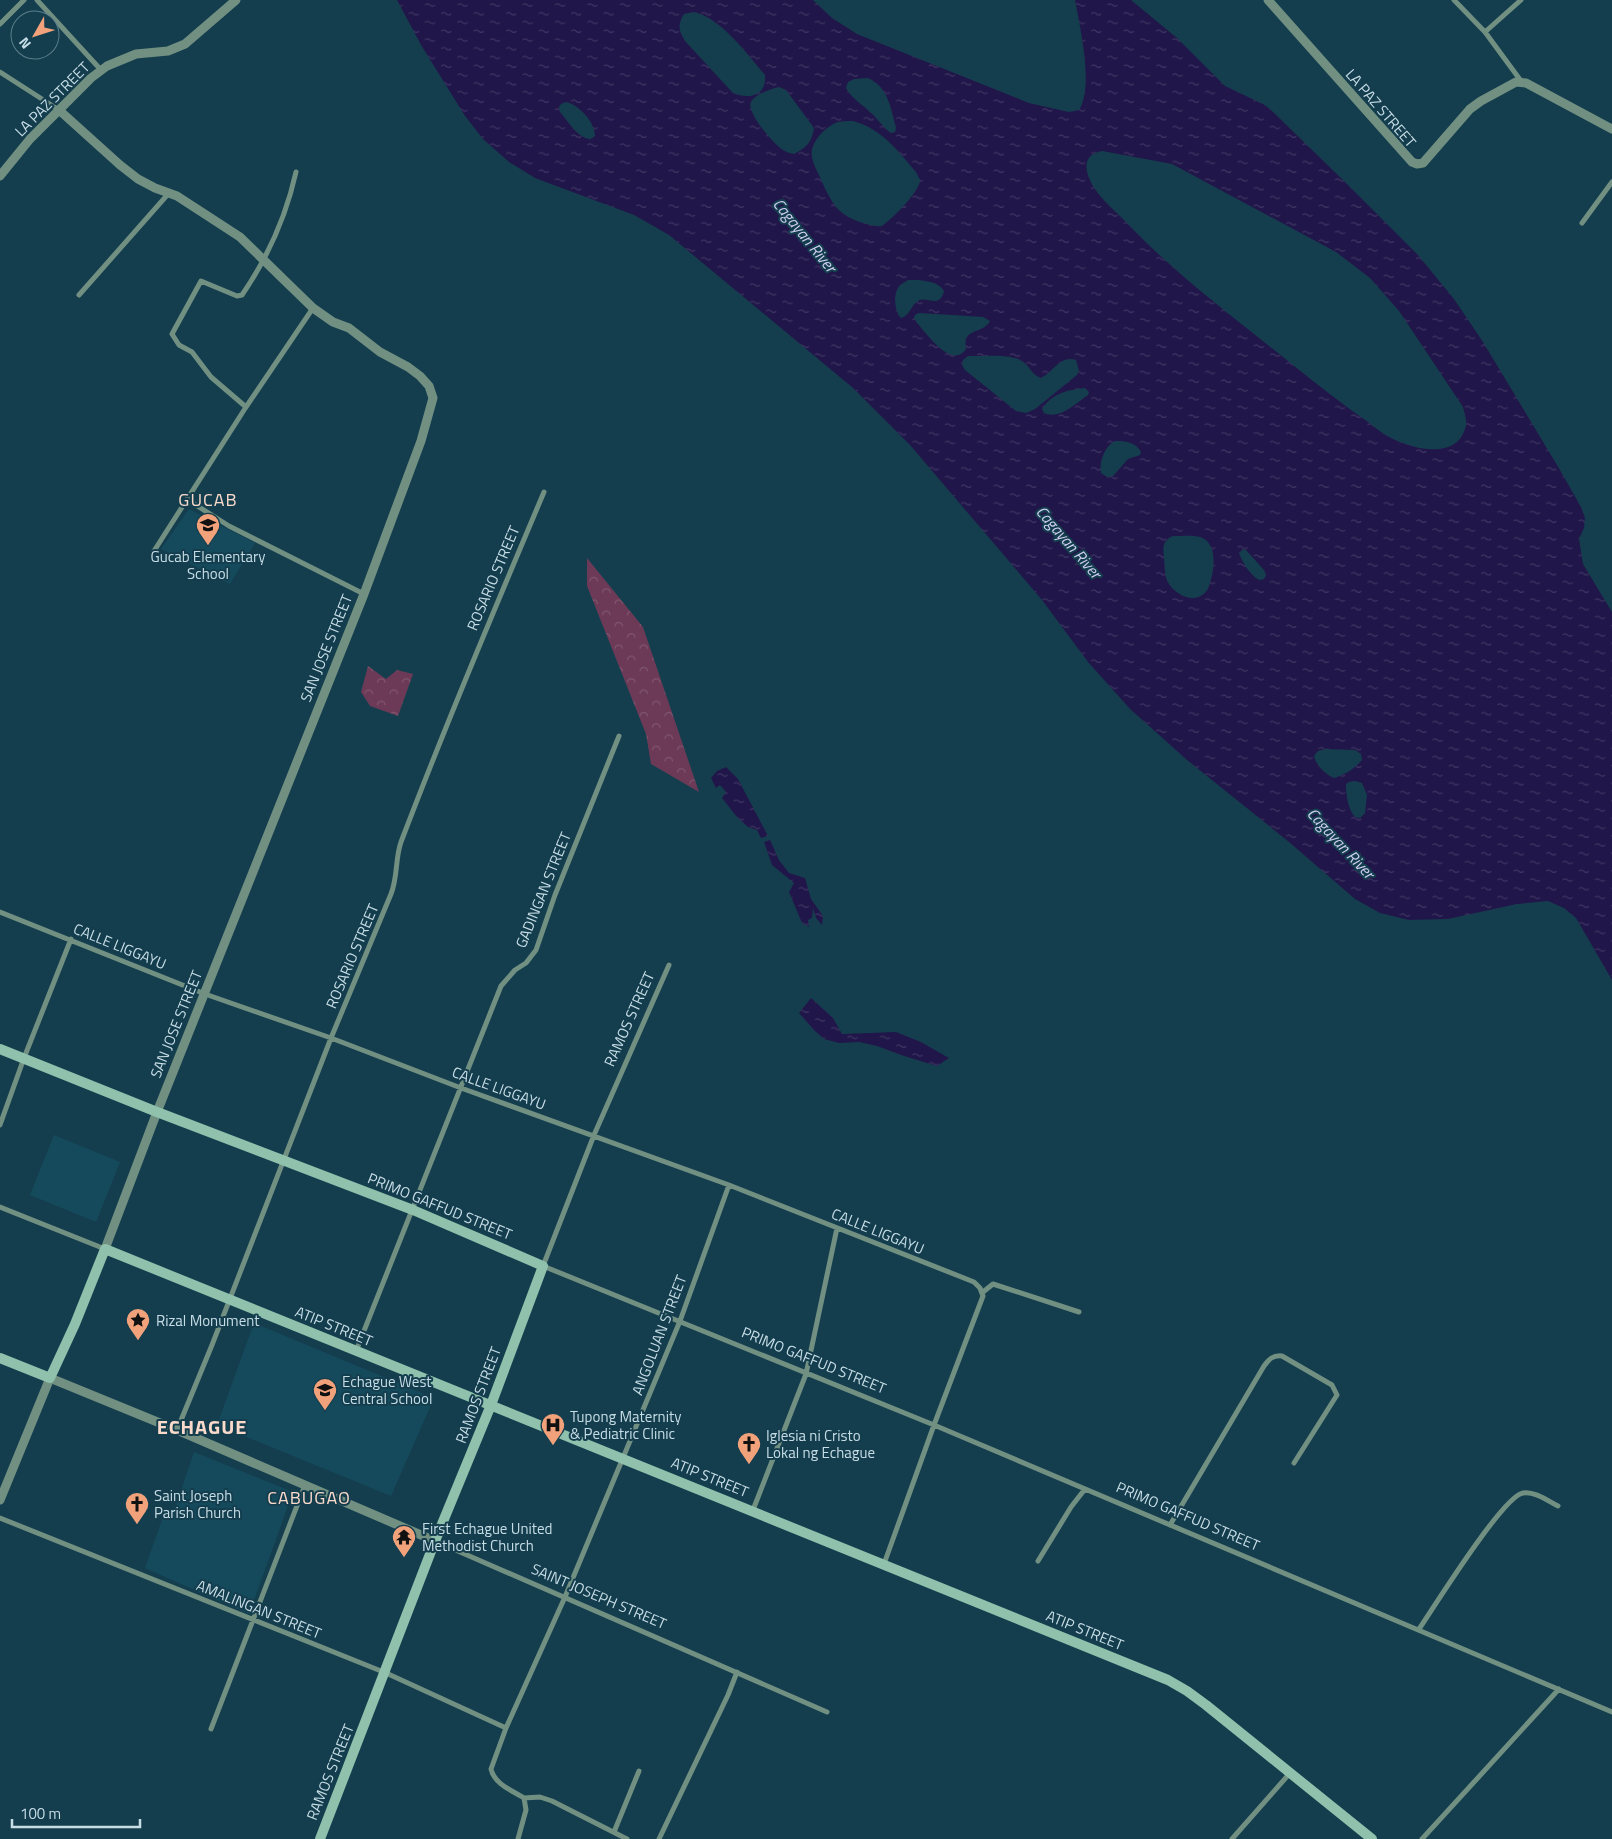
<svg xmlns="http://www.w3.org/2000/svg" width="1612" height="1839" font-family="'Titillium Web',sans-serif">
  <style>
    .built { fill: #154a5d }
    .forest { fill: url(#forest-crowns) }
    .water { fill: url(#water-ripples); fill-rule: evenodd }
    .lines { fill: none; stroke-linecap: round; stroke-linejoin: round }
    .minor { stroke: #719082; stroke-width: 5 }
    .tertiary { stroke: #719082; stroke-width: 9 }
    .secondary { stroke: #8fc1ac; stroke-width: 10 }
    .labels { text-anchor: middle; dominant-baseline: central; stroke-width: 4; stroke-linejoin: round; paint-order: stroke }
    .street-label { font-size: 15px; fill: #c7dde6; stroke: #143e4e }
    .poi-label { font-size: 15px; fill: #c7dde6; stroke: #143e4e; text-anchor: start }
    .water-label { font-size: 16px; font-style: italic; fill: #d1cff3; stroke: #143e4e }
    .quarter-label { font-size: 18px; letter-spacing: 1px; fill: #f9dacb; stroke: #143e4e }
    .district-label { font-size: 20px; font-weight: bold; letter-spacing: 1px; fill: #f9dacb; stroke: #143e4e }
  </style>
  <defs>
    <pattern id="forest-crowns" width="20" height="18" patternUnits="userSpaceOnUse" patternTransform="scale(1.25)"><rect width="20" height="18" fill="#6c3a56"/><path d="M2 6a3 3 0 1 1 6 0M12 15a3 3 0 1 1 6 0" fill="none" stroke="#80566e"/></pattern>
    <pattern id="water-ripples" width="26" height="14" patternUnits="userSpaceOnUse" patternTransform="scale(1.25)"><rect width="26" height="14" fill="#201649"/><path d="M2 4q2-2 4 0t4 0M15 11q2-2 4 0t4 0" fill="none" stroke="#3f3763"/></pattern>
  </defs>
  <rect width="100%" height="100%" fill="#143e4e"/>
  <path class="built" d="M189 509 255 543 230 584 161 549Z
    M54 1135 120 1162 96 1222 30 1195Z
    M254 1323 434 1398 391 1496 217 1425Z
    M194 1452 293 1492 249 1614 145 1568 163 1517 171 1520Z"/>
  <path class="forest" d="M587 558 643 627 699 792 651 764 646 734 587 586Z
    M368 666 386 679 397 670 413 674 398 716 370 706 361 692Z"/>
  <path class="water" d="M397 0H813L832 18 857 34 1029 103 1069 112 1079 110C1094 86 1080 28 1075 0H1131L1177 38 1225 86 1263 104 1270 109 1345 182 1418 255 1454 299 1483 342 1560 470 1581 507 1585 518 1584 528 1579 539 1583 564 1612 612V980L1576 918 1564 908 1548 901 1517 904 1448 919 1409 920 1380 913 1355 899 1289 842 1187 760 1130 709 1088 662 1042 600 910 445 853 388 669 235 634 215 535 178 509 162 483 139 465 116 421 45ZM694 12C721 18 747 54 765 75 767 95 750 100 733 93L685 41C679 31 677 25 684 14ZM868 78C888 87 891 108 896 128L895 132 891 133C883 127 878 119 871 113 862 104 852 99 846 88L848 82 854 79ZM779 87 786 90 814 128C812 142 807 147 794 154 790 153 786 152 783 150 774 144 746 113 751 102 755 94 771 89 779 87ZM566 102C579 105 595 122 595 136L591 139C578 139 568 121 560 112L559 107 561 104ZM853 121C882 129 897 150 916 172 916 172 919 179 920 179 921 191 892 219 882 226 874 227 868 224 860 222 837 214 832 203 822 182 819 174 813 165 812 157 809 143 826 126 838 122 842 121 848 121 853 121ZM1102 151 1172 164 1336 252 1370 278 1399 311 1463 407C1464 412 1467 420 1466 425 1459 460 1416 450 1393 439 1384 435 1376 428 1368 422 1342 404 1317 384 1293 365 1236 319 1176 275 1126 222 1116 212 1103 201 1095 189 1085 174 1080 155 1102 151ZM908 280C919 280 938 280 944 291 939 310 927 295 918 301 910 306 911 315 901 318 895 312 893 296 898 288 900 284 904 283 908 280ZM919 313 983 317 990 321C982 335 962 327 966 349 952 370 927 334 917 323L914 318 915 315ZM968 356C982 356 1009 354 1020 360 1030 365 1030 374 1041 378 1054 372 1060 355 1076 360L1079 371 1077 375 1035 409 1026 413 1016 411 965 370 962 365 963 360ZM1085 388 1089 392 1088 395C1075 404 1059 420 1044 413L1042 409C1053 393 1067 390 1085 388ZM1115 441C1125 441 1136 442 1141 452L1140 455 1128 459 1113 476 1107 477 1101 473C1099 461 1105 446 1115 441ZM1173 536C1181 536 1193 535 1200 537 1219 543 1214 572 1209 586 1202 605 1179 599 1169 584 1164 577 1165 567 1164 558 1163 547 1162 541 1173 536ZM1243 549 1246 550 1264 570 1266 575 1264 579 1259 580C1251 576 1242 562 1239 553ZM1325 749 1355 750 1361 754 1362 760C1355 768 1345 775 1334 778 1325 774 1316 765 1314 756L1318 751ZM1355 781 1362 783 1367 795 1365 813 1360 818 1355 817C1348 809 1346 795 1346 784L1349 782Z
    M726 767 738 779 768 836 761 838 757 830 748 827 737 817 722 798 726 792 720 785 716 788 711 778 717 771Z
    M770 840 779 860 789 873 805 878 811 899 823 916 822 925 816 918 813 908 812 918 808 920 809 927 802 923 789 892 794 883 772 865 764 842Z
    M811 998 833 1018 842 1034 896 1032 921 1042 949 1058 937 1066 904 1056 877 1046 859 1042 839 1043 824 1039 815 1031 799 1013Z"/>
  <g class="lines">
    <path class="minor" d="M37 0 101 70
      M1454 0 1485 32 1521 81
      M0 24 24 0
      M1485 32 1521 0
      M0 72 59 110
      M1582 223 1612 182
      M79 295 169 193
      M246 407 211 377 192 352 179 345 172 334 201 281 237 296 242 295C268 257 286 217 296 172
      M188 500 229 526 364 594
      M154 551 246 407 313 308
      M0 912 205 994 331 1038 461 1088 729 1185 974 1282 980 1288 983 1296 934 1425 884 1564
      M669 965 594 1135 543 1266 934 1425 1612 1712
      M0 1125 24 1058 71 939
      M0 1207 105 1249
      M983 1292 993 1284 1079 1312
      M356 1351 501 986 515 970 526 963 536 950 555 895 619 736
      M177 1430 212 1345 331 1038 391 894C398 876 395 859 401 842 446 724 495 608 544 492
      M753 1510 806 1374 837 1228
      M0 1518 386 1673 506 1728
      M1170 1525 1264 1366C1269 1359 1273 1355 1282 1356L1332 1385 1337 1395 1294 1463
      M435 1541 827 1712
      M1038 1561 1071 1507 1085 1489
      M1419 1629C1434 1607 1503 1496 1523 1493 1535 1491 1548 1501 1558 1506
      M211 1729 305 1485
      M524 1798 540 1797 552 1801 627 1839
      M614 1832 639 1771
      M518 1839 526 1810 524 1798C513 1791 494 1784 491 1769L506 1728 565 1597 680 1321 729 1185
      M659 1839 728 1695 737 1672
      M1232 1839 1290 1773
      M1422 1839 1559 1689"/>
    <path class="tertiary" d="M1268 0 1412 162 1417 164 1423 163 1470 109 1481 101 1516 82 1526 83 1612 129
      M59 110 120 165 138 179 155 188 177 196 240 237 313 308 333 322 349 328 380 352 408 367 420 376 429 386 433 398 421 441 364 594 157 1112 105 1249
      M0 176 30 139 91 78 107 66 136 54 168 51 185 44 236 0
      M0 1500 50 1378 177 1430 435 1541"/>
    <path class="secondary" d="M0 1049 157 1112 413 1210 543 1266 491 1405 435 1541 320 1839
      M0 1358 50 1378 75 1324 105 1249 1168 1680 1187 1691 1206 1705 1372 1839"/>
  </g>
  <defs>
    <g id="school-pin" transform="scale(1.25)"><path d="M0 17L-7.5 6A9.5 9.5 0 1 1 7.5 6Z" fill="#f1a27b" stroke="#143e4e"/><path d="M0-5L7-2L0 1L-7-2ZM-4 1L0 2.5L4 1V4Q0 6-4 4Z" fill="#111"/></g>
    <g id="sight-pin" transform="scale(1.25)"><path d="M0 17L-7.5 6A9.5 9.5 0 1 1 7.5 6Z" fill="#f1a27b" stroke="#143e4e"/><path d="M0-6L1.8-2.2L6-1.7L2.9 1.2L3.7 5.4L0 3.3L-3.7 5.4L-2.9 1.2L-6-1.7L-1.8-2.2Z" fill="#111"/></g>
    <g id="hospital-pin" transform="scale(1.25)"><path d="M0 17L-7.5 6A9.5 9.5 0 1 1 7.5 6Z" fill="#f1a27b" stroke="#143e4e"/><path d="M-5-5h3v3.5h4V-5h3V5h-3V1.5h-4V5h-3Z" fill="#111"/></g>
    <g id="church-pin" transform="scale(1.25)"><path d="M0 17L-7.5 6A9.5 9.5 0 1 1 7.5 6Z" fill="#f1a27b" stroke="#143e4e"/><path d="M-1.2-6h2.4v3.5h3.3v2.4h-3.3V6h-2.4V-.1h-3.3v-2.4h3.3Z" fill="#111"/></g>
    <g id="temple-pin" transform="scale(1.25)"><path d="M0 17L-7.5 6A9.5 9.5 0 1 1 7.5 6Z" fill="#f1a27b" stroke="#143e4e"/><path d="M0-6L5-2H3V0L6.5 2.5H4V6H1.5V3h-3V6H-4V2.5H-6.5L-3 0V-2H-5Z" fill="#111"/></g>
  </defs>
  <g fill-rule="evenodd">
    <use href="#school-pin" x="208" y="525"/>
    <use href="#sight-pin" x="138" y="1320"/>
    <use href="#school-pin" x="325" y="1390"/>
    <use href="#hospital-pin" x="553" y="1425"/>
    <use href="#church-pin" x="749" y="1444"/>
    <use href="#church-pin" x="137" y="1504"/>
    <use href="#temple-pin" x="404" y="1537"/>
  </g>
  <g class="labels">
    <g class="street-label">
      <text transform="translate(52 99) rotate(-45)">LA PAZ STREET</text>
      <text transform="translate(1381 108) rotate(49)">LA PAZ STREET</text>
      <text transform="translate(493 578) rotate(-67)">ROSARIO STREET</text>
      <text transform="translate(326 648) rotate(-68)">SAN JOSE STREET</text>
      <text transform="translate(543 890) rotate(-68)">GADINGAN STREET</text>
      <text transform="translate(120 946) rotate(22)">CALLE LIGGAYU</text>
      <text transform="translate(352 956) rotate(-67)">ROSARIO STREET</text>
      <text transform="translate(629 1019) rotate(-66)">RAMOS STREET</text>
      <text transform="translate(176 1024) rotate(-68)">SAN JOSE STREET</text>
      <text transform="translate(499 1088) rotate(20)">CALLE LIGGAYU</text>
      <text transform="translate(440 1206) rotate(22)">PRIMO GAFFUD STREET</text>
      <text transform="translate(878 1231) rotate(22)">CALLE LIGGAYU</text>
      <text transform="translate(334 1326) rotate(22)">ATIP STREET</text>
      <text transform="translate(659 1335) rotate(-69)">ANGOLUAN STREET</text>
      <text transform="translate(814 1360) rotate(22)">PRIMO GAFFUD STREET</text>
      <text transform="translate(478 1395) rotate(-69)">RAMOS STREET</text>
      <text transform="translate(710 1477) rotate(22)">ATIP STREET</text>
      <text transform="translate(1188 1516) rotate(23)">PRIMO GAFFUD STREET</text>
      <text transform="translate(599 1596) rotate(23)">SAINT JOSEPH STREET</text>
      <text transform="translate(259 1609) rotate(22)">AMALINGAN STREET</text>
      <text transform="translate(1085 1630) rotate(22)">ATIP STREET</text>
      <text transform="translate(330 1772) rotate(-68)">RAMOS STREET</text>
    </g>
    <g class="poi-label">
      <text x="208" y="556" text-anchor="middle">Gucab Elementary<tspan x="208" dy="17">School</tspan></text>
      <text x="156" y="1320">Rizal Monument</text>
      <text x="342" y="1381">Echague West<tspan x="342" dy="17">Central School</tspan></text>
      <text x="570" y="1416">Tupong Maternity<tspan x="570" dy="17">&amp; Pediatric Clinic</tspan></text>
      <text x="766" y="1435">Iglesia ni Cristo<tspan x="766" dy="17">Lokal ng Echague</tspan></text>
      <text x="154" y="1495">Saint Joseph<tspan x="154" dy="17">Parish Church</tspan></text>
      <text x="422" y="1528">First Echague United<tspan x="422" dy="17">Methodist Church</tspan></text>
    </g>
    <g class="water-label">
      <text transform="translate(805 235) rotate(51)">Cagayan River</text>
      <text transform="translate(1069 542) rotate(49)">Cagayan River</text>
      <text transform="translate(1341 843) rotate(47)">Cagayan River</text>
    </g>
    <g class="quarter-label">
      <text x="208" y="499">GUCAB</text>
      <text x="309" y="1497">CABUGAO</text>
    </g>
    <g class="district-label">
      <text x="202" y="1426">ECHAGUE</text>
    </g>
  </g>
  <g transform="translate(35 35) rotate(231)"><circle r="24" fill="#143e4e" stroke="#5c7e8b"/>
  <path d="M0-4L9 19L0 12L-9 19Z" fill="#f1a27b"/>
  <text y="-8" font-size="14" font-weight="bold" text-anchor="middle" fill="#c7dde6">N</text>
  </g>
  <path d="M12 1819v8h128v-8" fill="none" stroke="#c7dde6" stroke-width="2.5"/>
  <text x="20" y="1819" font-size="15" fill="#c7dde6" stroke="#143e4e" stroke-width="4" paint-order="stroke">100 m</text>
</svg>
